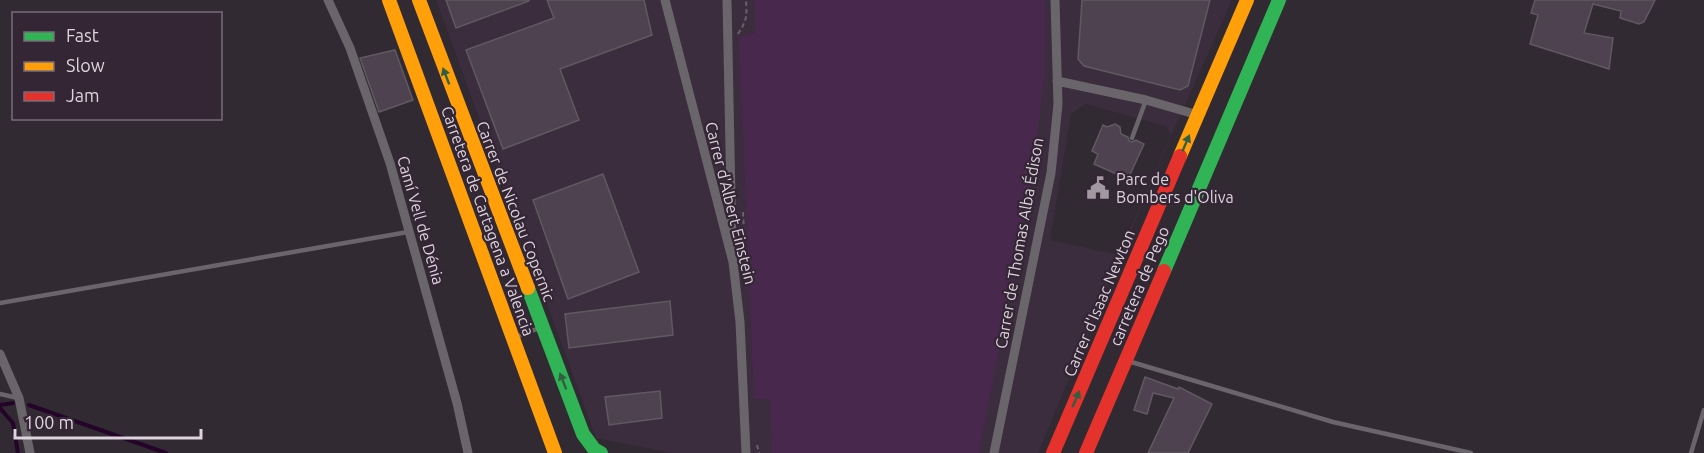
<svg xmlns="http://www.w3.org/2000/svg" width="1704" height="453" font-family="Ubuntu,sans-serif">
  <style>
    .built { fill: #3b2c3e; fill-rule: evenodd }
    .green { fill: #48294d }
    .lines { fill: none; stroke-linecap: round; stroke-linejoin: round }
    .stream { stroke: #240529; stroke-width: 4 }
    .building { fill: #4e4250; stroke: #5f5960; stroke-width: 1.5 }
    .path { stroke: #686268; stroke-width: 2; stroke-dasharray: 4.5 3; stroke-linecap: butt }
    .lane { stroke: #6a656b; stroke-width: 4.5 }
    .street { stroke: #6a656b; stroke-width: 9 }
    .fast { stroke: #30b455; stroke-width: 14 }
    .slow { stroke: #ff9f0a; stroke-width: 14 }
    .jam { stroke: #e5322d; stroke-width: 14 }
    .oneway { fill: #325f42 }
    .labels { text-anchor: middle; dominant-baseline: central; stroke-width: 4.5; stroke-linejoin: round; paint-order: stroke }
    .poi-label { font-size: 16px; fill: #ddd4de; stroke: #342635; text-anchor: start }
    .street-label { font-size: 16px; fill: #ddd4de; stroke: #342635 }
  </style>
  <rect width="100%" height="100%" fill="#312a32"/>
  <path class="built" d="M436 0H1232L1172 134 1038 453H672L596 438ZM1086 104 1165 126 1171 134 1119 255 1050 240 1071 114Z"/>
  <path class="green" d="M754 0H1044V81L1033 171 979 453H772L770 399H754L739 37 756 33Z"/>
  <g class="lines">
    <path class="stream" d="M0 405 13 403
      M29 405 166 453
      M0 408 13 423 18 453"/>
  </g>
  <path class="building" d="M446 0H529V1L456 28Z
    M547 0H644L652 35 560 69 579 120 503 149 466 50 554 18Z
    M1082 0H1210L1188 86 1180 90 1084 66 1078 59Z
    M1535 0H1655L1644 22 1639 24 1620 18 1621 11 1593 4 1584 33 1613 38 1609 69 1530 44 1538 15 1531 13Z
    M395 50 413 100 379 112 360 58Z
    M1115 124 1120 127 1121 134 1128 137 1129 141 1132 142 1136 140 1144 144 1128 179 1094 164 1098 154 1092 151 1103 125 1107 127Z
    M603 174 639 272 568 299 533 200Z
    M670 301 673 335 569 348 565 314Z
    M1145 377 1178 389 1179 387 1212 404 1188 453H1148L1174 398 1153 393 1147 414 1134 410Z
    M660 391 662 418 609 425 605 397Z"/>
  <g class="lines">
    <path class="path" d="M738 34C747 20 747 16 746 0
      M743 212 746 275
      M757 445 759 453"/>
    <path class="lane" d="M1132 138 1146 100
      M0 303 408 232
      M516 337 542 327
      M1128 361 1333 422 1471 453
      M0 394 18 398
      M1691 453 1704 410"/>
    <path class="street" d="M328 0 350 48 390 163 457 403 468 453
      M665 0 733 262 740 322 746 453
      M727 0 732 247
      M1057 81 1146 100 1198 115
      M0 354 19 398 30 453
      M994 453 1051 173 1058 104 1055 0"/>
    <path class="fast" d="M1164 271 1279 0
      M528 288 583 434 594 449 601 453"/>
    <path class="slow" d="M389 0 555 453
      M419 0 528 288
      M1180 156 1247 0"/>
    <path class="jam" d="M1053 453 1180 156
      M1086 453 1164 271"/>
  </g>
  <defs><path id="oneway-solid" d="M-6-.8H1V-3.2L6.5 0L1 3.2V.8H-6Z" transform="scale(1.5)"/></defs>
  <g class="oneway">
    <use href="#oneway-solid" transform="translate(446 76) rotate(-111)"/>
    <use href="#oneway-solid" transform="translate(1186 143) rotate(-67)"/>
    <use href="#oneway-solid" transform="translate(563 381) rotate(-111)"/>
    <use href="#oneway-solid" transform="translate(1076 399) rotate(-67)"/>
  </g>
  <defs>
    <g id="civic-bare" transform="scale(1.8)"><path d="M-.6-6.5H3V-4.5H.6V-3L4-1V1h2V6H-6V1h2V-1L-.6-3ZM-1.2 2.5V6h2.4V2.5Z" fill="#a198a2" stroke="#342635" stroke-width="2.5" paint-order="stroke"/></g>
  </defs>
  <g fill-rule="evenodd">
    <use href="#civic-bare" x="1098" y="188"/>
  </g>
  <g class="labels">
    <g class="poi-label">
      <text x="1116" y="179">Parc de<tspan x="1116" dy="18">Bombers d'Oliva</tspan></text>
    </g>
    <g class="street-label">
      <text transform="translate(731 203) rotate(76)">Carrer d'Albert Einstein</text>
      <text transform="translate(516 211) rotate(69)">Carrer de Nicolau Copernic</text>
      <text transform="translate(421 220) rotate(74)">Camí Vell de Dénia</text>
      <text transform="translate(488 221) rotate(70)">Carretera de Cartagena a Valencia</text>
      <text transform="translate(1019 243) rotate(-80)">Carrer de Thomas Alba Édison</text>
      <text transform="translate(1139 286) rotate(-67)">carretera de Pego</text>
      <text transform="translate(1099 303) rotate(-67)">Carrer d'Isaac Newton</text>
    </g>
  </g>
  <rect x="12" y="12" width="210" height="108" fill="#342635" stroke="#786c79" stroke-width="1.5"/>
  <rect x="24" y="32" width="30" height="9" fill="#30b455" stroke="#786c79" stroke-width="1.5"/>
  <text x="66" y="42" font-size="18" fill="#ddd4de">Fast</text>
  <rect x="24" y="62" width="30" height="9" fill="#ff9f0a" stroke="#786c79" stroke-width="1.5"/>
  <text x="66" y="72" font-size="18" fill="#ddd4de">Slow</text>
  <rect x="24" y="92" width="30" height="9" fill="#e5322d" stroke="#786c79" stroke-width="1.5"/>
  <text x="66" y="102" font-size="18" fill="#ddd4de">Jam</text>
  <path d="M15 429v9h186v-9" fill="none" stroke="#ddd4de" stroke-width="3"/>
  <text x="24" y="429" font-size="18" fill="#ddd4de" stroke="#342635" stroke-width="4.5" paint-order="stroke">100 m</text>
</svg>
